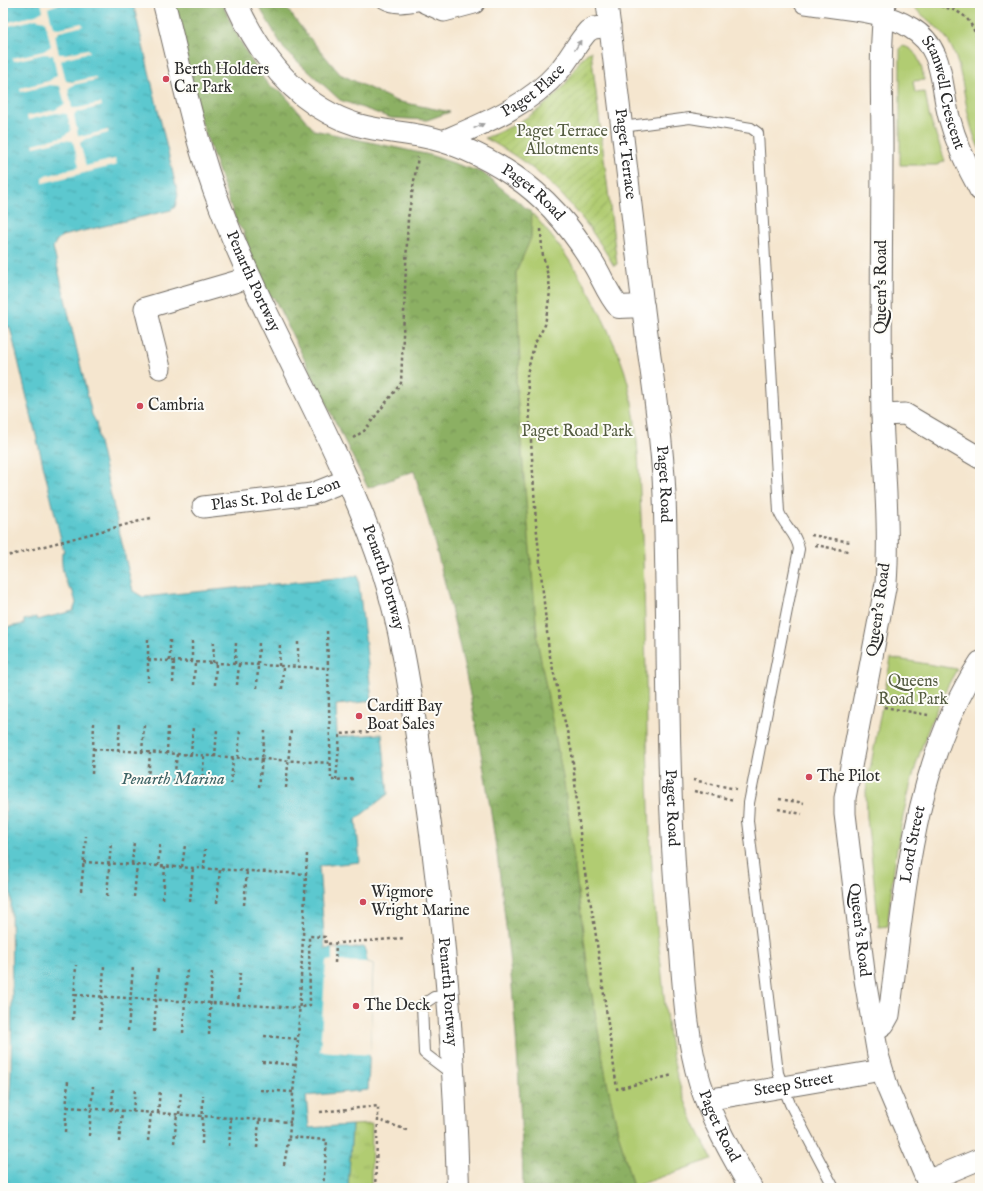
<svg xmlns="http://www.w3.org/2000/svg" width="983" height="1191" font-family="'IM FELL English',serif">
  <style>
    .grass { fill: url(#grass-tufts); stroke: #6e7c4e }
    .forest { fill: url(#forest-crowns); stroke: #5c6e48 }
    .park { fill: #b1cc72; stroke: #6e7c4e }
    .garden { fill: url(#garden-furrows); stroke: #6e7c4e }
    .water { fill: url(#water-ripples); stroke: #437a7d }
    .pier { fill: #f5e6cf }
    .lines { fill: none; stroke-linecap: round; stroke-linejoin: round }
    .lane-casing { stroke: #726c64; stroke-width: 12 }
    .street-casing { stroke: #726c64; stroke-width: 23 }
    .secondary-casing { stroke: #726c64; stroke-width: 24 }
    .path { stroke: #726c64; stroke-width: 2.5; stroke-dasharray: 3 3; stroke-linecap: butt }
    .lane { stroke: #fff; stroke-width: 10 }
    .street { stroke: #fff; stroke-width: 21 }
    .secondary { stroke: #fff; stroke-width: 22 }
    .oneway { fill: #a0a0a0 }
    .poi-dot { fill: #d1495b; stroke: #fdfcf7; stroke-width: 1.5 }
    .labels { text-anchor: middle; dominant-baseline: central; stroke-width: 4; stroke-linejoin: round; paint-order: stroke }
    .poi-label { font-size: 16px; fill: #2b2b2b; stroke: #fdfcf7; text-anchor: start }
    .street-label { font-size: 16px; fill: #2b2b2b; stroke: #fdfcf7 }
    .park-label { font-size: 16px; fill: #535b40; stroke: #fdfcf7 }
    .water-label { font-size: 17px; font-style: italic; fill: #3c6264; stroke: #fdfcf7 }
  </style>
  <defs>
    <pattern id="grass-tufts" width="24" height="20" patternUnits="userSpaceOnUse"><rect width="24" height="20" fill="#b1cc72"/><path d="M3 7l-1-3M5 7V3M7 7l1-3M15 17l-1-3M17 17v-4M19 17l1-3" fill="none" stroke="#98af63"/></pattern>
    <pattern id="forest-crowns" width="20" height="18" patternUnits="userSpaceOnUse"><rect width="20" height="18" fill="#8cb064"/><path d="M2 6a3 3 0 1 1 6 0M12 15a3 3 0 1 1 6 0" fill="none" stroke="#738f53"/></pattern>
    <pattern id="garden-furrows" width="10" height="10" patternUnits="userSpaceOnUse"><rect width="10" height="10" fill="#b1cc72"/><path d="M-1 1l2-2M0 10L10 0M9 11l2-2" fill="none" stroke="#98af63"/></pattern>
    <pattern id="water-ripples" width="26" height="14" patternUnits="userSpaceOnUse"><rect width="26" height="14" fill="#5bc8cf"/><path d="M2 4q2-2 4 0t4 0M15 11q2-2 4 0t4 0" fill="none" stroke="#4ba3a8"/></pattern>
  </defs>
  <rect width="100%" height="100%" fill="#fdfcf7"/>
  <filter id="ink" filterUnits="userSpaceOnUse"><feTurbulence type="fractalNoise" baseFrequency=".025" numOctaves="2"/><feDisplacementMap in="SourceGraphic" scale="8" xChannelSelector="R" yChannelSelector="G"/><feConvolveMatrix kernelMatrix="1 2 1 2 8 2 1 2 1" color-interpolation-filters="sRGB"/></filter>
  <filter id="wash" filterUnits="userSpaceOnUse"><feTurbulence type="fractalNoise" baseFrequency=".012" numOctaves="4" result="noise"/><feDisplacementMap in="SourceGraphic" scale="16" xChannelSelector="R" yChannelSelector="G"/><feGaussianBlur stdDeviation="0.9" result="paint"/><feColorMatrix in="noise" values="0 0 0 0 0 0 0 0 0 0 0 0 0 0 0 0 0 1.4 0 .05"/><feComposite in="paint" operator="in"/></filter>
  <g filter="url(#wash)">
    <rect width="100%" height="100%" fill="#f5e6cf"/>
    <path class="grass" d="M372 1124 371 1188H348L352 1125Z"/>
    <path class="forest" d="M160 3H222C229 21 258 77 272 88 275 90 278 90 281 91L314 130 430 155 483 173 532 213 531 238 516 273 520 360 516 380 538 644 564 782 589 977 606 1077 618 1131 633 1188H523C518 946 484 703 414 471L368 488 274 298 267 294 247 246 244 232 237 224Z
      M257 3H283L303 30 340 74 396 101 450 112 427 120 391 118 340 100 284 49Z"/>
    <path class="park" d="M910 3H980V150C962 115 967 70 947 39 937 25 921 16 910 3Z
      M902 46C918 48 922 67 924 80L913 81 915 93 925 92 929 115 945 161 937 165H900V49Z
      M532 213C567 253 590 288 611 337 618 352 624 367 628 383 640 432 639 486 642 536 649 679 643 822 661 965 665 1005 668 1047 680 1086 688 1112 700 1135 712 1159L633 1187 618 1131 606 1077 589 977 564 782 538 644 516 380 520 360 516 273 531 238Z
      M891 658 957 669C919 734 901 810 892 884 891 898 888 912 888 926L879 927 867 818 866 791Z"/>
    <path class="garden" d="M591 51 617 264 614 266C580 208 545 170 485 138 514 127 542 111 563 87 572 76 578 58 591 51Z"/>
    <path class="water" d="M3 3H133L178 195 175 207 171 210 62 236 57 240 53 247 92 415 96 422 98 438 133 591 143 597 358 576 372 701 336 705 337 737 382 734 388 794 356 819 360 862 319 866 325 949 365 947 367 962 373 964 368 1090 306 1096 309 1128 352 1125 348 1188H5L11 1073 12 1002 11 898 3 769V628L24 624V620L36 617 37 620 73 611 76 603 72 589 70 590C63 577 61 567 62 552H64L10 327H7L3 320Z"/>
    <path class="pier" d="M41 3H61L48 8 53 27 59 28 82 23 83 26 59 32 55 36 59 54H65L88 49 90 52 66 58 61 61 66 81 72 82 95 77 96 80 73 85 68 89 72 108H78L101 103 102 106 78 112 74 115 78 135 84 136 108 130V133L85 139 80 143 86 166 115 159 117 165 43 183 42 177 79 167 73 141 63 140 34 147 33 144 62 137 71 131 67 114 56 113 28 120 27 116 55 110 65 104 60 86 50 85 21 92 20 88 49 81 57 75 53 55 44 54 14 61 13 58 44 51 51 46 45 21 36 19 5 27V23L36 15 43 11Z
      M332 949H338L339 961 367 962 373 964 370 1055 320 1051 326 961 332 960Z"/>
  </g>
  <g filter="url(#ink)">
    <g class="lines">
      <g class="lane-casing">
        <path id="lane" d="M383 3C396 11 413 6 427 4
          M622 127 690 118 751 128 758 133 779 512C784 526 797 534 799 549L749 803 748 821 778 1073 790 1104 834 1188
          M447 996 434 997 422 1005 424 1053 453 1075"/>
      </g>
      <g class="street-casing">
        <g id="street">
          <path d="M426 3 444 11 474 3"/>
          <path id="s1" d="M607 3 643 306"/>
          <path id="s2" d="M805 3C839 9 881 9 911 28 945 48 940 84 949 117 956 143 967 167 980 190"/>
          <path id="s3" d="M885 3C879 50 882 98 882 145 882 235 880 325 882 414 884 471 890 527 886 583L845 798V814L865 980 878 1055 888 1089 930 1188"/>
          <path id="s4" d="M443 141C485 123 528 106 559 71 570 58 577 43 588 31L594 28 610 26"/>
          <path d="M160 368 145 308 238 281 249 275"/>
          <path d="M882 415 905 414 980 458"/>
          <path id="s5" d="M203 507 312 494 347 480"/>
          <path id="s6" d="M874 1031 884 1024 889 1015C905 896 912 765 980 662"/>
          <path id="s7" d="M706 1100 882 1070"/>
          <path d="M927 1181 980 1159"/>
        </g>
      </g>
      <g class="secondary-casing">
        <g id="secondary">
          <path id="s8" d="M164 3C181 70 195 142 220 206 267 330 340 442 382 568 401 627 410 689 419 750 442 894 454 1042 458 1188"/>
          <path id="s9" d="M236 3C261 58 298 107 358 125 379 131 400 132 421 136 454 142 486 157 514 176 547 198 573 230 593 263 602 277 608 295 619 307L643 306C651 374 664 443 665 512 669 655 666 797 680 940 684 987 686 1037 700 1083 712 1120 731 1154 751 1188"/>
        </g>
      </g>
      <path class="path" d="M929 3C963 12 969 12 980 47
        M980 81V101
        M541 229 542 251 549 280 550 292 545 325 534 345 527 374 536 523 549 652 572 753 583 862 594 922 617 1089 673 1075
        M353 438 364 431 401 383 408 218 418 157
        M811 535 850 542
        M815 545 848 551
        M3 557 151 518
        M327 631 331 780 355 779
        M148 639V682
        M298 642V667
        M148 660 326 668
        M170 661V639
        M192 662V640
        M213 663 214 639
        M235 664 236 642
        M279 666 280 644
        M173 683 174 661
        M194 685 195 662
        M215 685 216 663
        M237 685 239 664
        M257 688 259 642
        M282 689 283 666
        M884 707 928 715
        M93 749 330 763
        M118 751 120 723
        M142 752 144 725
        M167 754 168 727
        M191 755 193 726
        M215 757 217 729
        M238 758 240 730
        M92 774 94 723
        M148 779 150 753
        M336 780 340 734 379 731V726L394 725
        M693 780 736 789
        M174 781 177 754
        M202 783 204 756
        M231 784 233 758
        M259 787 265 731
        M286 788 291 730
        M694 791 734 800
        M779 799 804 803
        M778 809 802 814
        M307 854 298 1039 289 1137 327 1140 323 1188
        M83 862 306 874
        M132 864 134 842
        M158 866 160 843
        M182 867 185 845
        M204 869 205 849
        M81 891 86 836
        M107 896 111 842
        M134 897 137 865
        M163 899 165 866
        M190 902 193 868
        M217 903 220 869
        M244 905 247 871
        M335 963 336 943
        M75 995 299 1008 310 1005 309 936 325 937 326 944 405 938
        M238 1005 240 973
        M73 1020 76 965
        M100 1029 104 966
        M128 1031 133 966
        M154 1032 158 968
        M183 1033 187 969
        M209 1035 212 971
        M264 1036 298 1039
        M262 1062 296 1065
        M260 1090 293 1092
        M67 1107 291 1122
        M112 1110 113 1087
        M133 1111 135 1089
        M320 1112 378 1106V1120
        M158 1113 160 1090
        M179 1114 181 1092
        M65 1132 68 1080
        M89 1136 93 1086
        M148 1141 151 1113
        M119 1142 122 1111
        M174 1143 177 1114
        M202 1144 203 1095
        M229 1146 231 1118
        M257 1148 259 1120
        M284 1165 289 1137
        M375 1188 378 1120 407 1130"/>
      <use href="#lane" class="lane"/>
      <use href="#street" class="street"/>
      <use href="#secondary" class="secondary"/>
    </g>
    <defs><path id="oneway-solid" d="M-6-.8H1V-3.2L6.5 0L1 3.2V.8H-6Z"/></defs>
    <g class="oneway">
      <use href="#oneway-solid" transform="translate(578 45) rotate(-58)"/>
      <use href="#oneway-solid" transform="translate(479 126) rotate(-25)"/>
    </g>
  </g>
  <g class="poi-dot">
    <circle cx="166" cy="79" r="4"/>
    <circle cx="140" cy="406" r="4"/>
    <circle cx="359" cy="716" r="4"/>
    <circle cx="809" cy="777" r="4"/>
    <circle cx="363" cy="902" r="4"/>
    <circle cx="356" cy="1006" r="4"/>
  </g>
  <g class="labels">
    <g class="poi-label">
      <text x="174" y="70">Berth Holders<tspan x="174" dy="18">Car Park</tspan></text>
      <text x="148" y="406">Cambria</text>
      <text x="367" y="707">Cardiff Bay<tspan x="367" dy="18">Boat Sales</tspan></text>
      <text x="817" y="777">The Pilot</text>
      <text x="371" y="893">Wigmore<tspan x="371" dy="18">Wright Marine</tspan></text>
      <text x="364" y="1006">The Deck</text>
    </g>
    <g class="street-label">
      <text stroke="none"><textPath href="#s4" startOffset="104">Paget Place</textPath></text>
      <text stroke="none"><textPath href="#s2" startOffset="185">Stanwell Crescent</textPath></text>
      <text stroke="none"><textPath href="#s1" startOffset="152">Paget Terrace</textPath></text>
      <text stroke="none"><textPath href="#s9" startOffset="369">Paget Road</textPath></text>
      <text stroke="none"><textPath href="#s8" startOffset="293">Penarth Portway</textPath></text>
      <text transform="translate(882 287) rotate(-90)">Queen's Road</text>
      <text stroke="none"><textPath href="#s9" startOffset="717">Paget Road</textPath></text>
      <text stroke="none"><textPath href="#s5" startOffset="74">Plas St. Pol de Leon</textPath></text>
      <text stroke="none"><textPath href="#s8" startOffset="617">Penarth Portway</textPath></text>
      <text transform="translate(879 610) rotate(-82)">Queen's Road</text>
      <text stroke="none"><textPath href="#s9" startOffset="1041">Paget Road</textPath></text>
      <text stroke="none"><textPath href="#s6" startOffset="195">Lord Street</textPath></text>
      <text stroke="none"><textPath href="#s3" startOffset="932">Queen's Road</textPath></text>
      <text stroke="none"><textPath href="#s8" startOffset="1037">Penarth Portway</textPath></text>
      <text stroke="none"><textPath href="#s7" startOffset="89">Steep Street</textPath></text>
      <text stroke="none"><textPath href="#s9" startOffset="1365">Paget Road</textPath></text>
    </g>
    <g class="park-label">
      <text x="562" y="132">Paget Terrace<tspan x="562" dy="18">Allotments</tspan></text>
      <text x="577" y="432">Paget Road Park</text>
      <text x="913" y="682">Queens<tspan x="913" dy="18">Road Park</tspan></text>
    </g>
    <g class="water-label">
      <text x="173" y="779">Penarth Marina</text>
    </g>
  </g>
  <rect width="983" height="1191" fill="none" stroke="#fdfcf7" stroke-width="16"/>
</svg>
